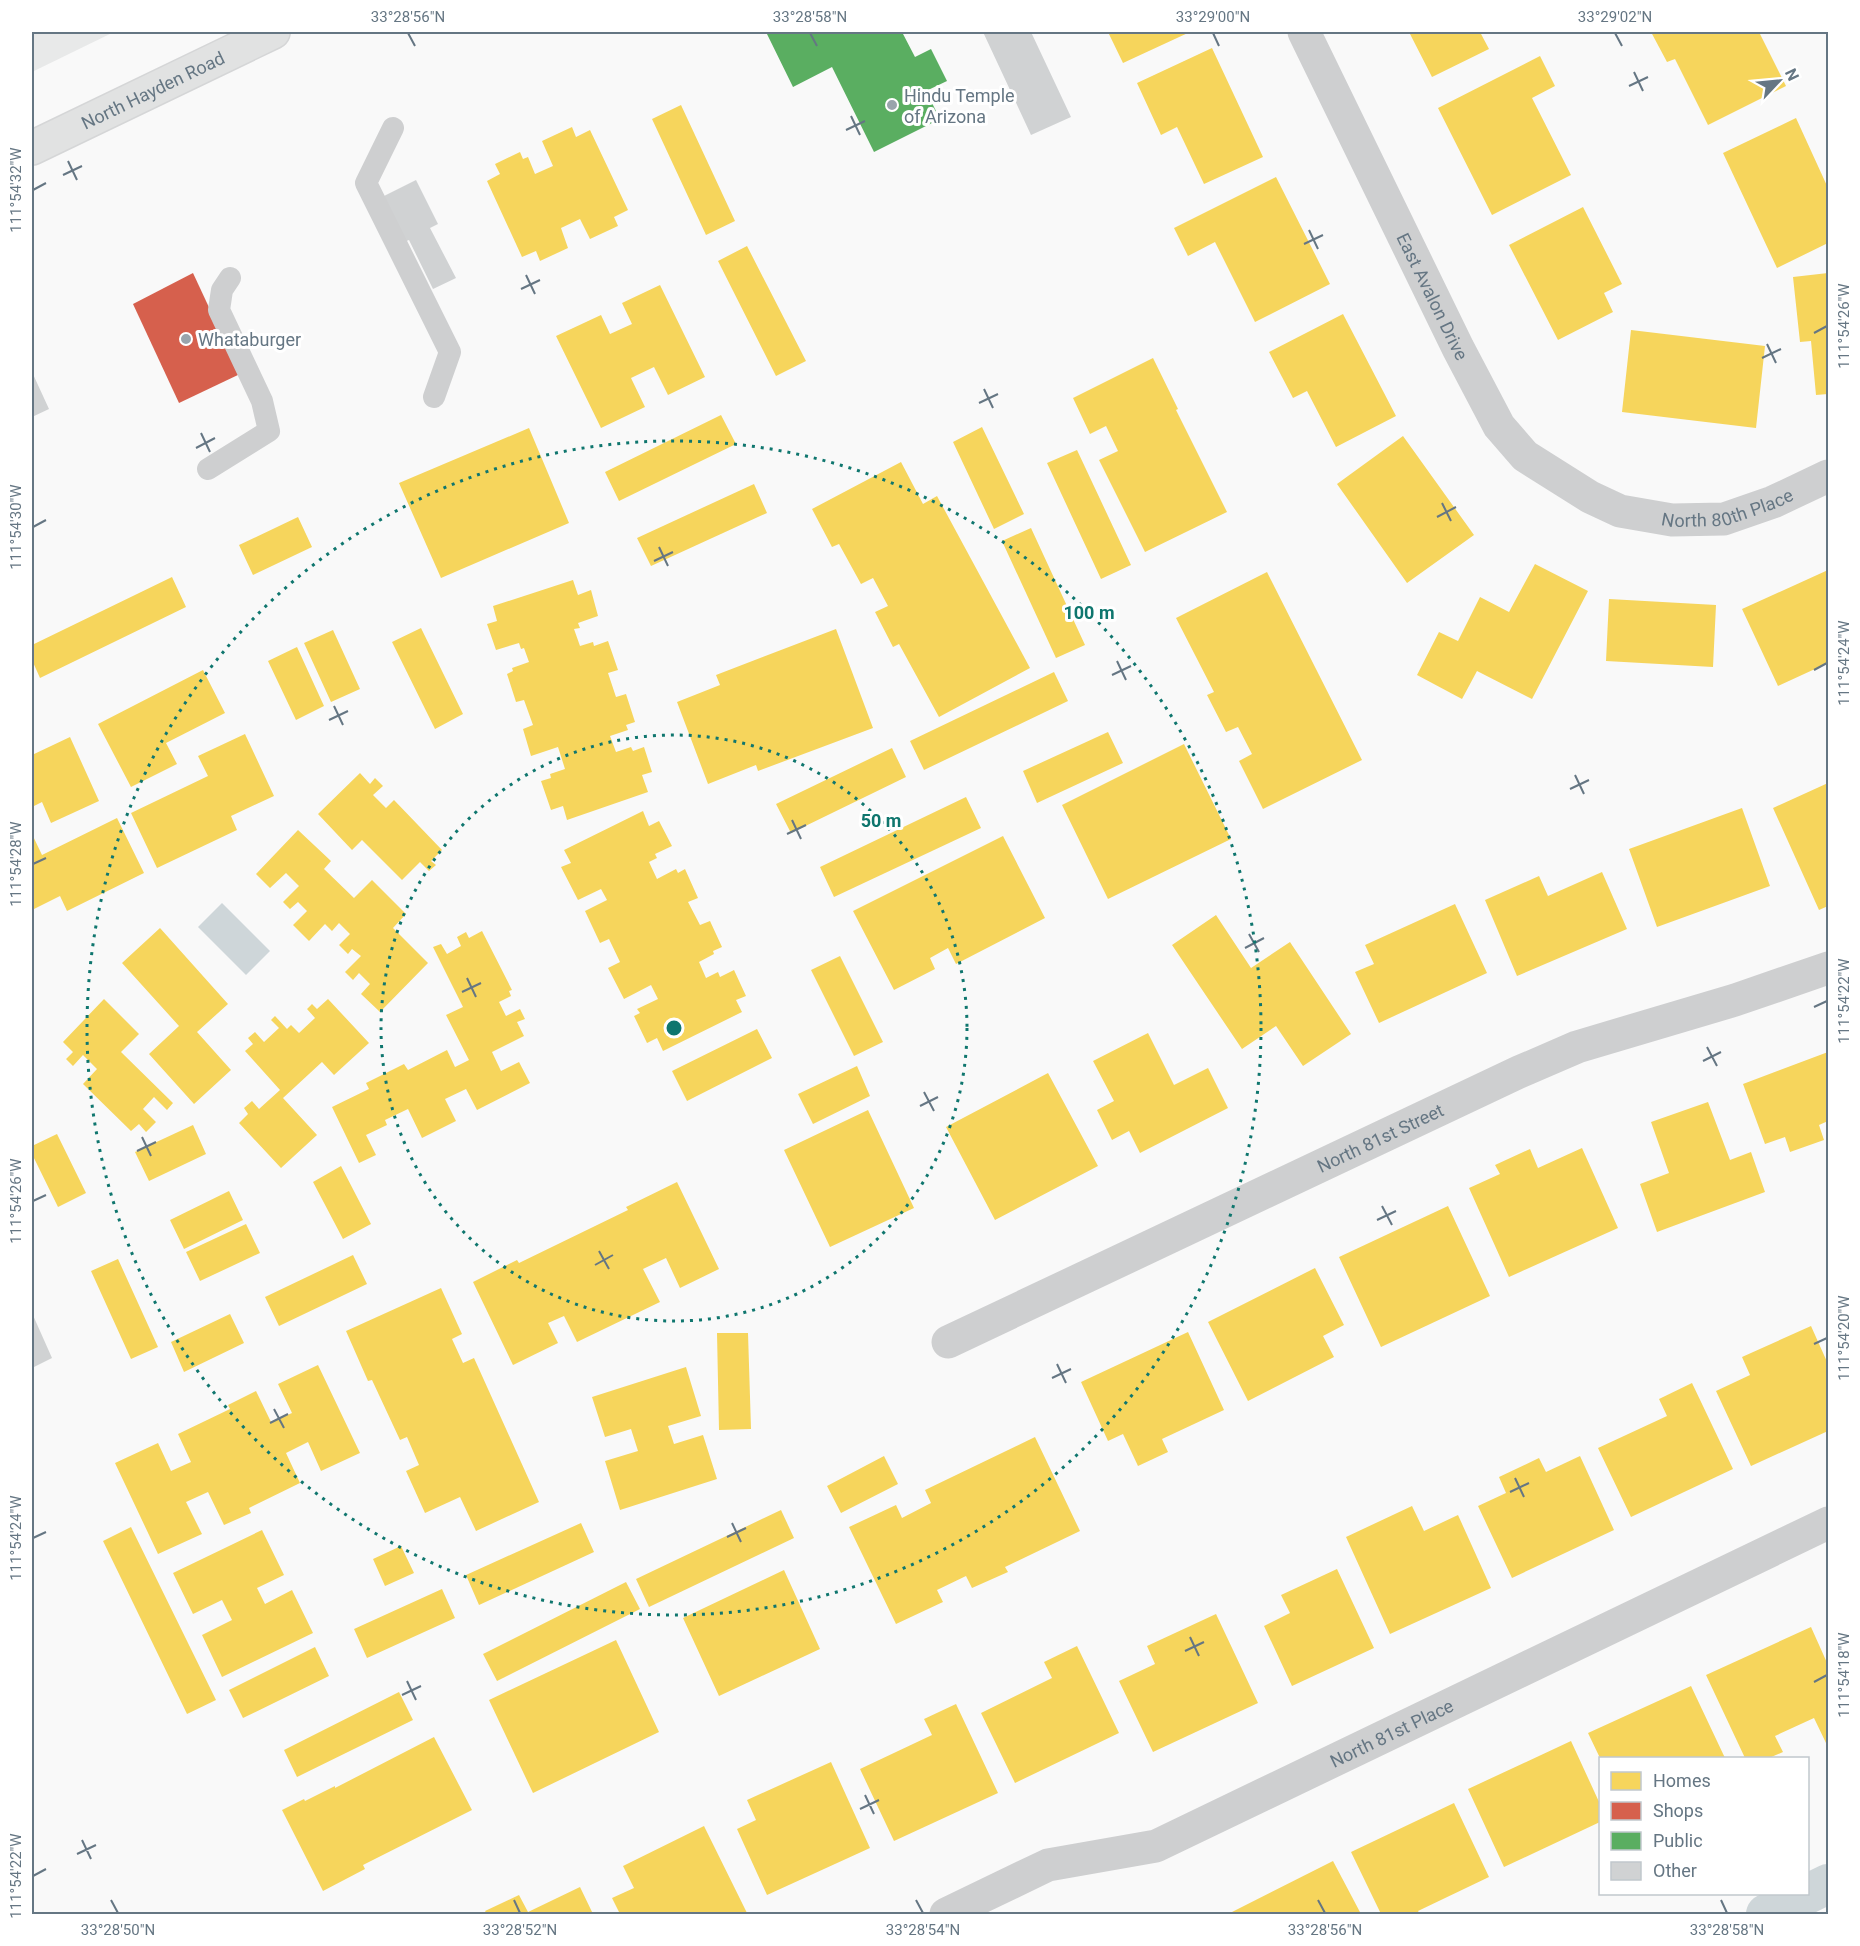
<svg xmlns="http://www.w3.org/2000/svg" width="1860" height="1946" font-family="Roboto,sans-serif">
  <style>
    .built { fill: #e8e9e9 }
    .water { fill: #ced6d9 }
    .homes { fill: #f6d55c }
    .shops { fill: #d6604d }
    .public { fill: #5aae61 }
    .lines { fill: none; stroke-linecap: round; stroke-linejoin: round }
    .canal { stroke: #ced6d9; stroke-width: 40 }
    .building { fill: #d0d2d3 }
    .primary-casing { stroke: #d5d6d7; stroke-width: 36 }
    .lane { stroke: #cecfd0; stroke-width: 22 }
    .street { stroke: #cecfd0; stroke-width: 33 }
    .primary { stroke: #e1e2e2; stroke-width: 33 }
    .ticks { fill: none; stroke: #657683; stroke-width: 2 }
    .ring { fill: none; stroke: #0f766e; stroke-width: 3; stroke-dasharray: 3 6 }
    .poi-dot { fill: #99a4ac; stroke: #fff; stroke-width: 2 }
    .labels { text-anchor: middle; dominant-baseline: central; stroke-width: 6; stroke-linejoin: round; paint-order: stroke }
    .street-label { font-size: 18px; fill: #657683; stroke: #fff }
    .poi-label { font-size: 18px; fill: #657683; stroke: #fff; text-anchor: start }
    .centre { fill: #0f766e; stroke: #fff; stroke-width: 3 }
    .ring-label { font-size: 18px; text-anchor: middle; font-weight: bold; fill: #0f766e; stroke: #fff; stroke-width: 6; stroke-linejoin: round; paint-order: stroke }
    .neatline { fill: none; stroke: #657683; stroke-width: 2 }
    .ticks-label { font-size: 15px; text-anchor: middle; fill: #657683 }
  </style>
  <rect width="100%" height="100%" fill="#f9f9f9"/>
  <path class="built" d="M32 32H114L32 72Z"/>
  <path class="water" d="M222 903 270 951 246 975 198 927Z"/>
  <path class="homes" d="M1108 32H1190L1123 63Z
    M1409 32H1480L1489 49 1432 77Z
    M1651 32H1759L1786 86 1708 125 1675 59 1667 62Z
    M1212 48 1263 157 1204 184 1177 127 1161 135 1137 83Z
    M1540 56 1555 86 1532 98 1571 175 1492 215 1438 108Z
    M681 105 735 221 706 235 652 119Z
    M1796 118 1828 188V243L1777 268 1723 153Z
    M572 127 576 137 590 130 628 210 614 217 618 226 590 239 580 219 561 228 568 248 540 261 536 251 522 257 487 181 500 174 495 164 520 152 523 159 528 157 535 174 553 166 542 141Z
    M1276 177 1330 284 1255 322 1215 242 1188 256 1174 228Z
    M1583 207 1622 284 1604 293 1613 312 1558 340 1509 245Z
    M747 246 806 361 776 376 718 261Z
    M1828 273V394L1816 395 1811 341 1800 342 1793 277Z
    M660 285 705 377 668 395 654 367 631 378 645 407 601 428 556 336 601 315 610 334 632 324 622 303Z
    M1343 314 1396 416 1336 447 1307 391 1293 398 1269 352Z
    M1631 330 1765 346 1756 428 1622 412Z
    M1153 358 1178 409 1176 410 1227 512 1145 552 1099 460 1118 451 1106 426 1090 434 1073 398Z
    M721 415 736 444 619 501 605 472Z
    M982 427 1024 514 994 529 953 442Z
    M529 428 569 523 441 578 399 483Z
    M1403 436 1474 535 1407 583 1337 484Z
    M1077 450 1131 565 1101 579 1047 463Z
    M901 462 923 504 937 496 1030 668 939 717 899 644 893 647 875 612 888 606 873 578 861 584 839 544 832 547 812 509Z
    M754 484 767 513 651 566 637 538Z
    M298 517 312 547 253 575 239 545Z
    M1031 528 1085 645 1056 658 1002 541Z
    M1535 564 1588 591 1532 699 1477 671 1462 699 1417 675 1439 632 1458 641 1480 597 1509 612Z
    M1828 570V663L1778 686 1742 609Z
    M1267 572 1362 760 1263 809 1239 761 1252 754 1238 727 1226 732 1207 695 1214 692 1176 618Z
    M172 577 186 607 40 678 32 660V645Z
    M573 580 578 595 591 590 598 616 578 623 580 628 574 629 580 646 593 642 594 646 608 641 618 670 608 673 616 697 626 694 635 722 626 725 628 730 610 736 616 752 631 747 633 751 644 747 652 772 642 775 648 792 567 820 563 806 551 810 541 781 551 778 550 774 565 769 558 747 531 756 523 729 533 725 524 700 516 702 507 674 513 671 512 668 529 662 524 648 521 649 519 643 496 650 487 624 497 621 493 606Z
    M1609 599 1716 605 1713 667 1606 661Z
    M421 628 463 714 435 729 392 642Z
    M836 629 873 728 758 771 756 765 708 784 677 702 720 685 716 675Z
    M333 630 360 689 331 702 304 643Z
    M297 647 324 706 296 720 268 661Z
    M203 670 225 713 166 743 177 764 131 787 98 724Z
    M1054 672 1068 701 924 770 910 741Z
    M1108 732 1123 763 1037 803 1023 771Z
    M245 734 274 796 231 816 237 830 157 868 131 813 208 776 198 756Z
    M70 737 99 801 51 823 42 802 32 807V755Z
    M1184 744 1231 839 1108 899 1062 805Z
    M892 748 906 777 791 833 776 804Z
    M360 773 370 784 375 778 383 786 373 795 386 808 394 800 442 850 431 861 436 865 429 871 420 862 402 880 362 840 352 850 318 814Z
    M1828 783V906L1819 910 1773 808Z
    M966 797 981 828 834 897 820 867Z
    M1742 808 1770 886 1657 927 1629 849Z
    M643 811 649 826 659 821 672 846 655 854 657 858 649 862 657 879 676 869 678 873 685 869 698 898 688 902 700 925 710 921 722 947 713 951 714 954 699 962 706 978 718 972 720 977 734 970 746 996 736 1000 742 1012 663 1051 657 1038 647 1043 634 1016 640 1013 637 1009 658 999 651 985 624 999 608 968 620 962 609 939 600 943 585 911 607 900 601 889 578 900 561 867 571 863 564 850Z
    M117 818 144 873 67 911 60 896 32 910V834L42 855Z
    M298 830 331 861 324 869 354 898 372 880 406 914 393 928 428 963 380 1012 361 994 370 984 359 973 353 980 345 972 361 956 352 949 348 954 339 945 350 934 339 923 332 931 325 924 309 941 293 925 307 911 298 902 290 909 283 902 299 886 286 873 270 888 256 874Z
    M1003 836 1045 918 956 964 948 948 930 958 935 969 894 990 853 911Z
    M1602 872 1627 929 1517 976 1485 900 1539 876 1548 896Z
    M1455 904 1487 973 1379 1023 1355 972 1374 964 1365 945Z
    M1216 915 1251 968 1290 942 1351 1034 1303 1066 1276 1026 1242 1049 1172 945Z
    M160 928 228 1004 197 1032 231 1070 194 1104 149 1054 179 1026 122 963Z
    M482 931 512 990 509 991 511 996 499 1002 506 1016 520 1009 525 1019 517 1022 524 1036 492 1052 501 1071 519 1062 530 1083 477 1110 466 1089 445 1099 456 1121 422 1138 408 1109 385 1120 387 1125 366 1135 376 1155 359 1163 332 1107 369 1089 366 1083 404 1064 408 1070 447 1050 455 1067 469 1060 446 1015 463 1007 433 947 441 944 447 954 461 946 457 937 466 932 469 938Z
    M840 956 883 1042 854 1056 811 970Z
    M104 999 139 1034 121 1052 173 1103 167 1110 154 1097 143 1109 156 1122 146 1132 139 1124 131 1131 83 1084 97 1069 83 1055 73 1066 66 1059 73 1052 63 1042Z
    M328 999 369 1043 334 1075 322 1062 283 1098 317 1135 281 1168 239 1123 248 1114 244 1108 252 1101 259 1109 280 1090 245 1051 253 1044 248 1038 255 1032 264 1042 279 1028 271 1020 275 1016 287 1029 291 1025 299 1033 315 1018 307 1009 312 1004 317 1009Z
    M757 1029 772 1058 687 1101 672 1071Z
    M1148 1033 1174 1085 1208 1068 1228 1108 1140 1153 1129 1131 1112 1140 1097 1110 1114 1101 1093 1061Z
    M1828 1052V1121L1819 1125 1824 1140 1790 1152 1785 1137 1765 1144 1743 1084Z
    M857 1066 870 1096 813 1124 798 1094Z
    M1048 1073 1098 1166 995 1220 946 1127Z
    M1708 1102 1730 1160 1751 1152 1765 1192 1657 1232 1640 1184 1669 1173 1651 1122Z
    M868 1110 914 1208 830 1247 784 1150Z
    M193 1125 206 1154 149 1181 135 1152Z
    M57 1134 86 1193 58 1207 32 1154V1146Z
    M1582 1148 1618 1228 1509 1277 1469 1188 1500 1174 1495 1165 1530 1149 1538 1168Z
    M341 1166 371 1224 343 1239 313 1182Z
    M677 1182 719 1269 680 1288 666 1258 643 1269 660 1302 577 1342 564 1316 548 1323 558 1343 513 1365 473 1282 517 1260 519 1263 628 1210 626 1207Z
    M229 1191 243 1220 184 1249 170 1220Z
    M1448 1206 1490 1296 1381 1347 1339 1257Z
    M246 1224 260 1253 200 1281 186 1252Z
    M353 1255 367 1284 279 1326 265 1297Z
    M118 1259 158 1347 131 1359 91 1271Z
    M1315 1268 1344 1325 1323 1336 1334 1357 1248 1401 1208 1322Z
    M441 1288 462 1334 452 1339 463 1363 474 1358 539 1502 476 1531 460 1497 425 1513 406 1471 419 1465 407 1437 400 1440 372 1380 368 1381 346 1331Z
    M230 1314 244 1343 184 1372 171 1342Z
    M1811 1326 1828 1364V1431L1751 1466 1716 1391 1750 1375 1742 1357Z
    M1188 1332 1224 1410 1162 1439 1168 1452 1138 1466 1123 1434 1108 1441 1081 1382Z
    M717 1333H748L751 1429 719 1430Z
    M318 1365 360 1453 321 1471 308 1442 286 1453 300 1483 249 1508 251 1513 224 1525 208 1492 186 1502 202 1534 158 1554 115 1463 158 1443 171 1471 191 1462 178 1434 230 1409 228 1405 256 1391 271 1422 292 1413 278 1384Z
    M686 1367 701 1416 668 1426 674 1444 703 1435 717 1479 620 1510 605 1461 638 1451 631 1429 605 1437 592 1397Z
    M1692 1383 1733 1469 1631 1517 1598 1448 1667 1416 1659 1399Z
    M1035 1437 1080 1531 1005 1567 1008 1572 972 1588 966 1576 937 1590 943 1602 896 1624 849 1527 896 1505 902 1518 931 1503 925 1490Z
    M884 1456 898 1484 841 1513 827 1486Z
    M1580 1456 1614 1530 1512 1578 1478 1506 1506 1493 1499 1477 1539 1458 1546 1472Z
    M1412 1506 1424 1531 1458 1515 1491 1588 1390 1634 1346 1537Z
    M781 1510 794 1538 649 1607 636 1579Z
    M581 1523 594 1552 479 1605 466 1575Z
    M131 1527 216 1700 187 1714 103 1541Z
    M262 1530 284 1575 257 1588 265 1604 292 1590 313 1633 222 1677 202 1635 232 1620 222 1600 193 1614 173 1573Z
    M401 1546 414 1573 385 1586 373 1559Z
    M1337 1569 1374 1648 1292 1686 1264 1626 1290 1613 1281 1595Z
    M784 1570 820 1649 719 1696 683 1618Z
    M626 1582 640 1609 497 1681 483 1654Z
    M442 1589 455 1618 367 1658 354 1629Z
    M1216 1614 1258 1703 1153 1752 1119 1681 1155 1664 1147 1646Z
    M1811 1627 1828 1665V1742L1826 1743 1814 1718 1775 1736 1783 1752 1769 1758H1745L1706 1675Z
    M616 1640 659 1732 533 1793 489 1700Z
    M1077 1646 1119 1733 1015 1783 981 1713 1052 1678 1044 1662Z
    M315 1647 329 1676 243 1718 229 1690Z
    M1691 1686 1725 1758H1600L1588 1733Z
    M399 1692 413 1720 297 1777 284 1750Z
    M956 1704 998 1793 894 1841 860 1769 932 1735 924 1719Z
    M434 1737 472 1810 363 1865 365 1869 323 1891 282 1810 304 1799 305 1801 335 1786V1788Z
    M1571 1741 1600 1804V1822L1504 1867 1468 1789Z
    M831 1762 870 1848 767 1895 737 1829 756 1820 747 1800Z
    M1454 1803 1489 1877 1418 1911 1420 1914H1381L1351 1852Z
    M704 1826 747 1913 744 1914H620L612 1898 634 1888 623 1866Z
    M1333 1861 1361 1914H1234L1232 1912Z
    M580 1887 593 1914H487L485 1911 519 1895 528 1912Z"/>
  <path class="shops" d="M193 273 240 374 179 403 133 304Z"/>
  <path class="public" d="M766 32H902L915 57 931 49 947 81 926 91 940 119 874 152 832 67 793 87Z"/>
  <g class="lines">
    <path class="canal" d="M1766 1914 1828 1884"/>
  </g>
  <path class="building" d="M983 32H1031L1071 117 1031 135Z
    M416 180 438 224 430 228 456 278 433 289 409 240 401 243 378 199Z
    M32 372 49 409 32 417Z
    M32 1313 52 1358 32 1368Z"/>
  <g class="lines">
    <g class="primary-casing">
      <g id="primary">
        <path id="s4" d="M32 148 273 32"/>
      </g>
    </g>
    <path class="lane" d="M393 128 366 183 450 352 434 397
      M208 469 269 431 262 401 219 310 222 290 230 278"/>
    <g class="street">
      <path id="s1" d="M1304 32 1458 348 1499 426 1525 456 1590 497 1620 511 1672 520 1724 519 1773 502 1828 476"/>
      <path id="s2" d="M948 1342 1519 1072 1577 1047 1735 1000 1828 968"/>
      <path id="s3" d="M946 1914 1048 1865 1156 1846 1828 1523"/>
    </g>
    <use href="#primary" class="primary"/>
  </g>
  <path class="ticks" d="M408 33 415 46M810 33 817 46M1213 33 1219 46M1615 33 1622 46M1634 72 1643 91M1629 86 1648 77M851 116 860 135M846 130 865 121M68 161 77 180M63 175 82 166M33 190 46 183M1309 230 1318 249M1304 244 1323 235M526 275 535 294M521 289 540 280M1814 333 1827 326M1767 344 1776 363M1762 358 1781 349M984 389 993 408M979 403 998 394M201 433 210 452M196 448 215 438M1442 503 1451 521M1437 517 1456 507M33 527 46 520M659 547 668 566M654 561 673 552M1117 661 1126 680M1814 670 1827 663M1112 675 1131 666M334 706 343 725M329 720 348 711M1575 775 1584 794M1570 789 1589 780M792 820 801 839M787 834 806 825M33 864 46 858M1249 934 1259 952M1245 948 1264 938M467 978 476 997M462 992 481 983M1814 1007 1827 1001M1707 1047 1717 1066M1703 1061 1721 1052M924 1092 934 1111M920 1106 938 1097M142 1137 151 1156M137 1151 156 1142M33 1201 46 1195M1382 1206 1392 1225M1377 1220 1396 1211M599 1251 609 1269M595 1265 613 1255M1814 1344 1827 1338M1057 1364 1066 1383M1052 1378 1071 1369M274 1409 284 1428M270 1423 288 1414M1515 1478 1524 1497M1510 1492 1529 1483M732 1523 741 1542M727 1537 746 1528M33 1538 46 1532M1190 1637 1199 1656M1185 1651 1204 1642M407 1681 416 1700M1814 1682 1827 1675M402 1695 421 1686M865 1795 874 1814M860 1809 879 1800M82 1840 91 1859M77 1854 96 1845M33 1876 46 1869M111 1900 118 1913M514 1900 520 1913M916 1900 923 1913M1318 1900 1325 1913M1721 1900 1727 1913"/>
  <g class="ring">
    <circle cx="674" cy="1028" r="293"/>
    <circle cx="674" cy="1028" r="587"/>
  </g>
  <g class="poi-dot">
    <circle cx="892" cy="105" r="6"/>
    <circle cx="186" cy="339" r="6"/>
  </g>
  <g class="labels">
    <g class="street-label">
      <text stroke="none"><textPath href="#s4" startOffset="134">North Hayden Road</textPath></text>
      <text stroke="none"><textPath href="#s1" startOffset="294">East Avalon Drive</textPath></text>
      <text stroke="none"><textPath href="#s1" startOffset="699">North 80th Place</textPath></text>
      <text stroke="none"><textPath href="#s2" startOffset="478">North 81st Street</textPath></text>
      <text stroke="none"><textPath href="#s3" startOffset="484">North 81st Place</textPath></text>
    </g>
    <g class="poi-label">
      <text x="904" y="95">Hindu Temple<tspan x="904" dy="21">of Arizona</tspan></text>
      <text x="198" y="339">Whataburger</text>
    </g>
  </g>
  <circle cx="674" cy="1028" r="9" class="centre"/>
  <g class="ring-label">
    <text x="1089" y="619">100 m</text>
    <text x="881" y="827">50 m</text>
  </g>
  <rect width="1860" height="1946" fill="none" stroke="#ffffff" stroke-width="66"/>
  <rect x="1599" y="1757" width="210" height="138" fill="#ffffff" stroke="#c1c8cd" stroke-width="1.5"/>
  <rect x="1611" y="1772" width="30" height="18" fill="#f6d55c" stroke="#c1c8cd" stroke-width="1.5"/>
  <text x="1653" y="1787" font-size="18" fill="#657683">Homes</text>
  <rect x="1611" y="1802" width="30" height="18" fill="#d6604d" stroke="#c1c8cd" stroke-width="1.5"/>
  <text x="1653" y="1817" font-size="18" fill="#657683">Shops</text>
  <rect x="1611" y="1832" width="30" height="18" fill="#5aae61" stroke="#c1c8cd" stroke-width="1.5"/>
  <text x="1653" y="1847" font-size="18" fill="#657683">Public</text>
  <rect x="1611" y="1862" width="30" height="18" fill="#d0d2d3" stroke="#c1c8cd" stroke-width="1.5"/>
  <text x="1653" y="1877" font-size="18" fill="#657683">Other</text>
  <g transform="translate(1779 81) rotate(64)" stroke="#ffffff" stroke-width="4.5" paint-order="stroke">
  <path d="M0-4.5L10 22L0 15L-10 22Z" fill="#657683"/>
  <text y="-9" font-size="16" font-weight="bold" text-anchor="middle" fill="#657683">N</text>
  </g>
  <rect x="33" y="33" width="1794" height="1880" class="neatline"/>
  <g class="ticks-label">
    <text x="408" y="22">33°28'56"N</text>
    <text x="810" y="22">33°28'58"N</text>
    <text x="1213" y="22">33°29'00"N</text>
    <text x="1615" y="22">33°29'02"N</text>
    <text transform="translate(16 190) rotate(-90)" y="5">111°54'32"W</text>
    <text transform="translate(1844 326) rotate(-90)" y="5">111°54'26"W</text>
    <text transform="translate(16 527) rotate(-90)" y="5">111°54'30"W</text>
    <text transform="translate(1844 663) rotate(-90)" y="5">111°54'24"W</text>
    <text transform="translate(16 864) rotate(-90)" y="5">111°54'28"W</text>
    <text transform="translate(1844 1001) rotate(-90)" y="5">111°54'22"W</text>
    <text transform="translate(16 1201) rotate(-90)" y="5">111°54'26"W</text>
    <text transform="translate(1844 1338) rotate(-90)" y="5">111°54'20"W</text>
    <text transform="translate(16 1538) rotate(-90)" y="5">111°54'24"W</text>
    <text transform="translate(1844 1675) rotate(-90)" y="5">111°54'18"W</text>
    <text transform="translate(16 1876) rotate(-90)" y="5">111°54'22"W</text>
    <text x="118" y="1935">33°28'50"N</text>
    <text x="520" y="1935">33°28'52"N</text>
    <text x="923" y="1935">33°28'54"N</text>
    <text x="1325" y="1935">33°28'56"N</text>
    <text x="1727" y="1935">33°28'58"N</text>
  </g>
</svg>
